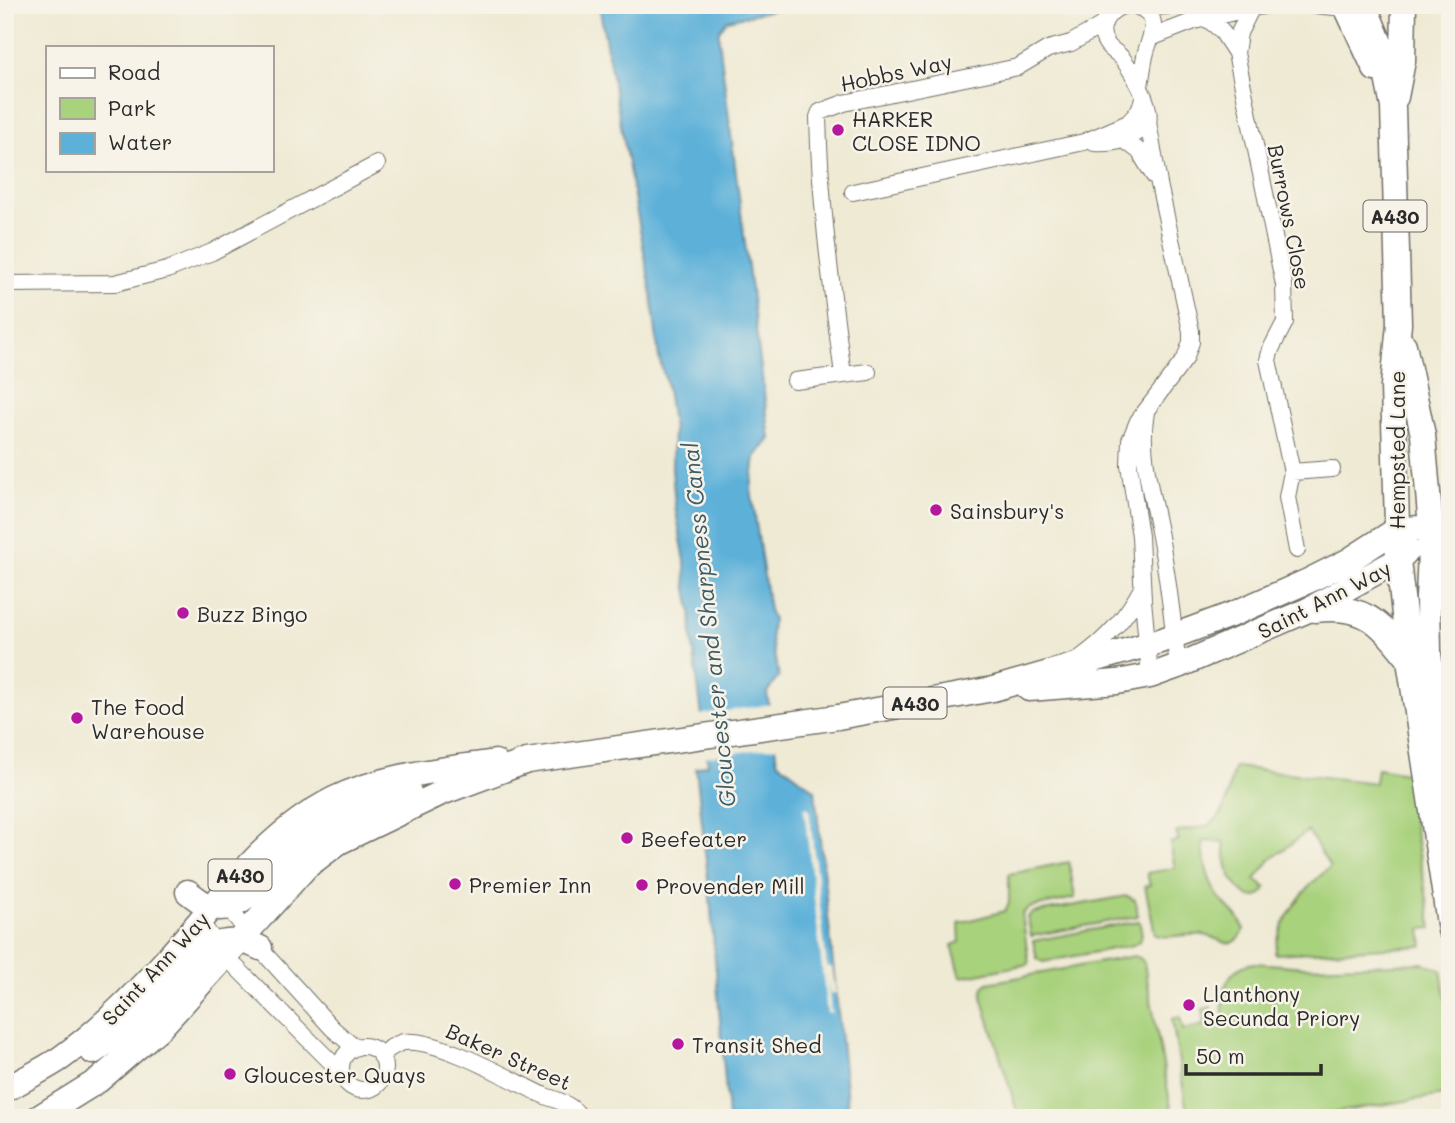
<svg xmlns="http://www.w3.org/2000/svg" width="1455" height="1123" font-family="Mali,sans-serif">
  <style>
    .green { fill: #a9d27d; stroke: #6a7e54; stroke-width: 2 }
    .water { fill: #5db1d9; stroke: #446e82; stroke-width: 2 }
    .pier { fill: #efead4 }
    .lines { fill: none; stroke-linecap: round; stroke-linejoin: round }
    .minor-casing { stroke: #706e66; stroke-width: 18 }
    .primary-casing { stroke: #706e66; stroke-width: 27 }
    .minor { stroke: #fff; stroke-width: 16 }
    .primary { stroke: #fff; stroke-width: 24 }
    .poi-dot { fill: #b5179e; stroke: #f7f3e8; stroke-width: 2.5 }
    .labels { text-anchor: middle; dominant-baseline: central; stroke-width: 5; stroke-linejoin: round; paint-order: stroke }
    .shield { fill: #f7f3e8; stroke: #686764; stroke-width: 2 }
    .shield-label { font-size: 19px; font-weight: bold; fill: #2b2b2b }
    .street-label { font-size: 21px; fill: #2b2b2b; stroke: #f7f3e8 }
    .poi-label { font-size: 21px; fill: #2b2b2b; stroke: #f7f3e8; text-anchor: start }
    .water-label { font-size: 23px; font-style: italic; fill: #3c5a68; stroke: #f7f3e8 }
  </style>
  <rect width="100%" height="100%" fill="#f7f3e8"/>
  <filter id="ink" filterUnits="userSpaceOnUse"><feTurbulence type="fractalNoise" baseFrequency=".0143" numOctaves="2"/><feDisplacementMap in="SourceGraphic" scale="14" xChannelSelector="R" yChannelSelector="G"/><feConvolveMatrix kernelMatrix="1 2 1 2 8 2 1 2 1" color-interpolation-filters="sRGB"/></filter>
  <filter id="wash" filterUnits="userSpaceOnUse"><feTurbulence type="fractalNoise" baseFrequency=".00686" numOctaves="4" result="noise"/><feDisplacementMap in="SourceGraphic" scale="28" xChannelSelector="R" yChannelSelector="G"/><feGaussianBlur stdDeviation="1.57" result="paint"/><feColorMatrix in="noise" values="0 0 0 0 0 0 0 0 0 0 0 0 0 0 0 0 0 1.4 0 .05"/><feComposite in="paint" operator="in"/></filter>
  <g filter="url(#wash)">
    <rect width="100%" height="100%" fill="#efead4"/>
    <path class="green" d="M1235 767 1375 783 1377 768 1412 774 1415 807 1411 808 1432 928 1421 929 1423 946 1275 954C1279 918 1303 890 1330 867L1308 831 1270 860 1255 880 1266 888C1252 911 1234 885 1228 870 1225 861 1225 851 1224 842L1203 841C1204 864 1208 886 1224 903 1233 913 1240 917 1244 929 1242 934 1240 940 1234 942 1225 946 1217 938 1208 936 1192 931 1164 941 1155 934L1145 886 1150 885 1147 873 1175 868 1170 843 1179 840 1176 833C1187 828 1198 830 1208 825 1231 815 1226 786 1235 767Z
      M1069 862 1075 898 1029 908 1022 914 1029 964 961 977 952 945 960 942 959 923 1005 911 1009 903V874Z
      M1127 896 1135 900 1138 916 1031 936 1028 917 1032 913Z
      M1139 921C1142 932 1145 940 1133 945L1043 962 1037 959 1033 941Z
      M1134 956 1140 958 1144 963 1173 1118H1019L982 997 983 987 988 983Z
      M1254 963 1305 967 1424 963 1441 970 1450 1022V1094L1319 1115V1118H1188L1172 1019 1180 1017 1183 1030 1205 1025 1203 1009 1211 1007 1214 1022 1224 1021C1220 996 1224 967 1254 963Z"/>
    <path class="water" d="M599 5H795L727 20 719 31V40L770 439 755 457 751 489 769 610 773 619C767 638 776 658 779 676L767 693 777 761 815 790 849 1118H728L710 898 696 768 708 764 692 638 691 610 686 584 685 561 675 506 672 468 673 430 666 382 659 358 651 290Z"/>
    <path class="pier" d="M772 704 778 747 704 757 699 715Z
      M804 808H809L827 967H832L836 993 830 994 827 972 831 1013H827Z"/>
  </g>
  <g filter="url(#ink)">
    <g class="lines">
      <g class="minor-casing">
        <path id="minor" d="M1125 5C1108 10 1096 27 1106 43 1110 50 1117 52 1122 58 1132 71 1153 106 1148 122L1159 184 1191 331V342L1185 359 1138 421 1130 440 1129 465 1140 536 1143 600 1150 676
          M1133 5C1163 15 1152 31 1146 52 1143 63 1142 75 1140 86
          M1315 5 1344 8
          M1140 8 1180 5
          M1251 9 1239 33 1236 53 1284 285 1285 322 1271 349 1268 360 1292 472 1287 497 1297 550
          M1206 18 1221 30 1236 53
          M1153 37 1194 21 1267 5
          M1124 140 1139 151 1154 176
          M1094 143C1116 144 1134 140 1148 122
          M853 192 1084 142 1128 123 1139 111 1143 99
          M5 284 115 283 167 270 212 252 377 164
          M843 375C832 290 820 204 818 117L820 112 844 103 1018 67 1048 49 1071 43 1104 24
          M795 381 868 372
          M1146 412C1138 454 1154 501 1161 542 1169 583 1173 625 1178 666
          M1292 472 1332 469
          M1431 527H1450
          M1079 659C1107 639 1126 618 1142 588
          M224 902 264 953 332 1028 355 1048
          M199 920 225 956 341 1072
          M341 1068a22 22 0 1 1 44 0a22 22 0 1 1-44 0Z
          M380 1055C388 1050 396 1043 404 1042 439 1038 511 1080 545 1096 558 1100 569 1104 578 1114"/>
      </g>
      <g class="primary-casing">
        <path id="primary" d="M1347 9 1375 69
          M1368 14 1380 43 1393 107 1399 324 1393 386 1398 560 1409 660 1450 930
          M1396 97 1403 61 1404 5
          M1404 345 1423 435 1431 527 1428 598 1429 654 1450 797
          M1315 610C1366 604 1379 622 1409 659
          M1029 689 1117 682 1150 676 1178 666 1308 610 1398 560 1409 549
          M188 892C202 903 213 912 231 906 257 897 274 865 293 848 326 819 368 804 409 792
          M93 1052C120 1034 143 1012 166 988 178 975 192 955 208 947 225 940 244 939 260 948
          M5 1090C24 1079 43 1070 61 1058 100 1030 134 996 166 960 218 903 263 835 334 799 383 775 442 770 495 762
          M38 1118 99 1080 162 1026 306 867 339 842 441 793 527 761 838 717 993 689 1160 641 1233 614 1308 581 1348 561 1396 530 1431 527"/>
      </g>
      <use href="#minor" class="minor"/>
      <use href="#primary" class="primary"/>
    </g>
  </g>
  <g class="poi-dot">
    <circle cx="838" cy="130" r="7"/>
    <circle cx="936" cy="510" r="7"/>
    <circle cx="183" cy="613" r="7"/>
    <circle cx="77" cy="718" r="7"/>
    <circle cx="627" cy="838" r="7"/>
    <circle cx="455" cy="884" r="7"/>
    <circle cx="642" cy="885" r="7"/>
    <circle cx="1189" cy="1005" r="7"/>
    <circle cx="678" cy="1044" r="7"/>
    <circle cx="230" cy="1074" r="7"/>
  </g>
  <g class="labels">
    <g class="shield">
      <rect x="1363.5" y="200.5" width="63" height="31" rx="5"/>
      <rect x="883.5" y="687.5" width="63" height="31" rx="5"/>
      <rect x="208.5" y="859.5" width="63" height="31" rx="5"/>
    </g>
    <g class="shield-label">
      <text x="1395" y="216">A430</text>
      <text x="915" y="703">A430</text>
      <text x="240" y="875">A430</text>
    </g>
    <g class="street-label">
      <text transform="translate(896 72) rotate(-12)">Hobbs Way</text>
      <text transform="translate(1290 217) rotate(79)">Burrows Close</text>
      <text transform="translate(1396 450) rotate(-90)">Hempsted Lane</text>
      <text transform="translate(1324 599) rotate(-27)">Saint Ann Way</text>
      <text transform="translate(155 968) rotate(-47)">Saint Ann Way</text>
      <text transform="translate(509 1056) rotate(24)">Baker Street</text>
    </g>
    <g class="poi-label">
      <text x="852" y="118">HARKER<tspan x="852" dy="24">CLOSE IDNO</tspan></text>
      <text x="950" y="510">Sainsbury's</text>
      <text x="197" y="613">Buzz Bingo</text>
      <text x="91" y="706">The Food<tspan x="91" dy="24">Warehouse</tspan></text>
      <text x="641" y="838">Beefeater</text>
      <text x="469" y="884">Premier Inn</text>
      <text x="656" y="885">Provender Mill</text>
      <text x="1203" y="993">Llanthony<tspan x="1203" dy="24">Secunda Priory</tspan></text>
      <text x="692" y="1044">Transit Shed</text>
      <text x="244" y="1074">Gloucester Quays</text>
    </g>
    <g class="water-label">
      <text transform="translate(708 625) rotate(-96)">Gloucester and Sharpness Canal</text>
    </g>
  </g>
  <rect width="1455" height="1123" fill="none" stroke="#f7f3e8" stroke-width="28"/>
  <rect x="46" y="46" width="228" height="126" fill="#f7f3e8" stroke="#a5a39c" stroke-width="2"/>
  <rect x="60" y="68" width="35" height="10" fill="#ffffff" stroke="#a5a39c" stroke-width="2"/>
  <text x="108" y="80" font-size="21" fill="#2b2b2b">Road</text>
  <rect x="60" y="98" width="35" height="21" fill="#a9d27d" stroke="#a5a39c" stroke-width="2"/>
  <text x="108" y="116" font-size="21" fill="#2b2b2b">Park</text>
  <rect x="60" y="133" width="35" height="21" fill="#5db1d9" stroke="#a5a39c" stroke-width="2"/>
  <text x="108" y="150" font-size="21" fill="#2b2b2b">Water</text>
  <path d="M1186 1064v10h135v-10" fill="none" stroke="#2b2b2b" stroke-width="3.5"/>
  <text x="1196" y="1064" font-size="21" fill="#2b2b2b" stroke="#f7f3e8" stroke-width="5" paint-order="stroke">50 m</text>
</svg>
